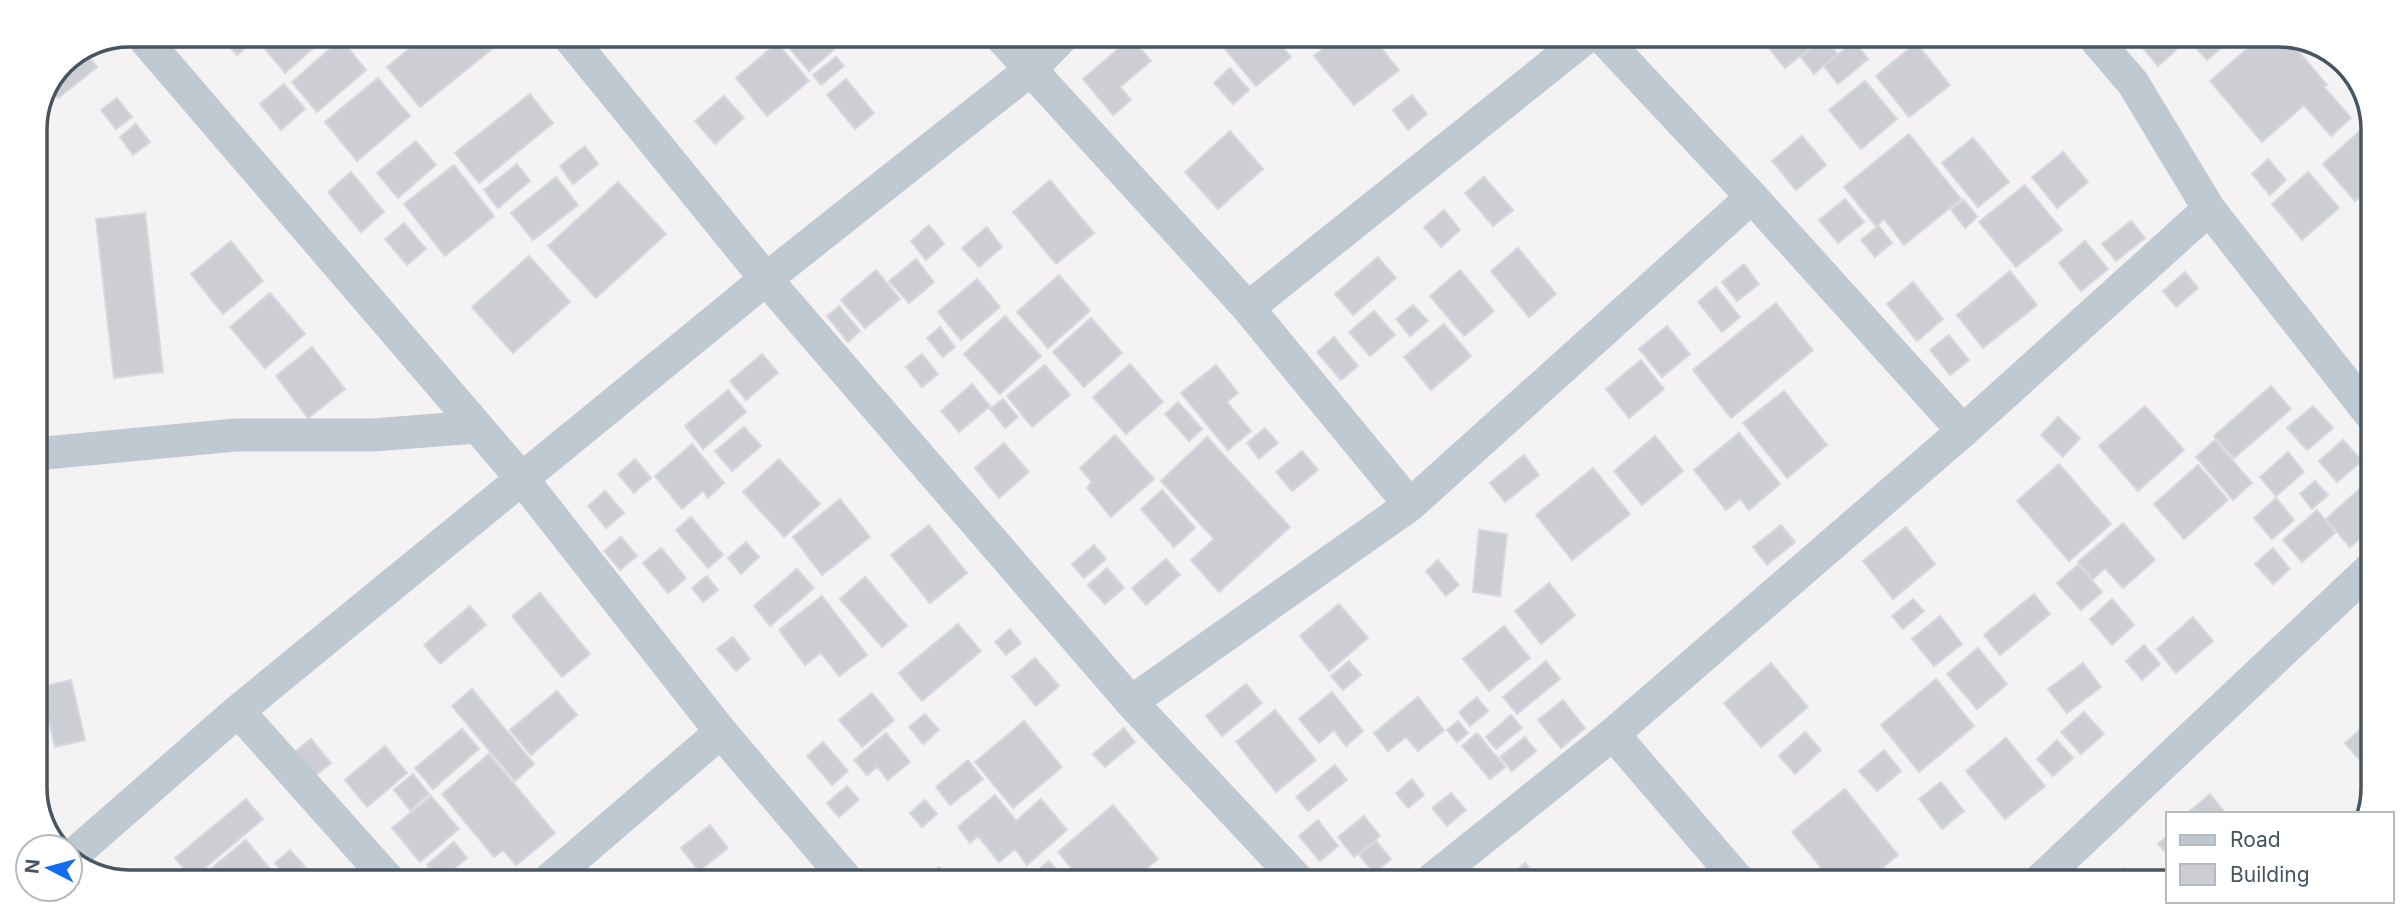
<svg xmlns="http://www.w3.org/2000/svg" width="2408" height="917" font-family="Inter,sans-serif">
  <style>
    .building { fill: #ccced4; stroke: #d6d8dd; stroke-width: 2 }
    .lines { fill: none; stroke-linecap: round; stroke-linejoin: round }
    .minor { stroke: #bfc9d2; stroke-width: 33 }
    .rim { fill: none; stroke: #485561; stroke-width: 3.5 }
  </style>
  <rect width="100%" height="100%" fill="#f4f2f2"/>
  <path class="building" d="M236 35H250L254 40 237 55 226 43Z
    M268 35H328L285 73 260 43Z
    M425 36H461L464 40 469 36H483L493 48 420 107 387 67Z
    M644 36H666L654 47Z
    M780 37H830L838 46 809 71Z
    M1131 38 1151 61 1120 87 1131 100 1113 115 1083 79Z
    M1229 38H1275L1291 57 1256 86 1221 44Z
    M1293 38H1313L1301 48Z
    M1337 38H1373L1399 70 1354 105 1314 56Z
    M341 39 366 70 317 112 292 82Z
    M1762 39H1821L1785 68Z
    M1824 39 1838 54 1814 74 1801 57Z
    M2151 40H2167L2176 50 2158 66 2142 47Z
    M2189 40H2230L2207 60Z
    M2257 40H2289L2327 85 2324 87 2351 118 2331 136 2304 105 2262 142 2210 81Z
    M1854 41 1868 59 1838 84 1824 66Z
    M777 43 809 81 767 116 736 78Z
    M1916 43 1950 85 1909 117 1876 76Z
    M86 53 97 67 58 98 51 89 63 62Z
    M836 57 844 66 821 85 813 75Z
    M1230 68 1249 90 1233 104 1214 83Z
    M378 78 410 116 357 161 325 122Z
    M846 79 874 113 855 129 827 95Z
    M1865 81 1897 119 1861 149 1829 110Z
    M284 84 305 109 281 130 260 104Z
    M530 94 553 123 479 183 455 153Z
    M1412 95 1427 114 1408 130 1393 110Z
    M724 96 744 118 715 144 695 121Z
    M117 98 132 117 116 129 101 110Z
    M2370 115 2373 123V133L2363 122Z
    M136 124 150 142 133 155 120 137Z
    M2361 130 2373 144 2372 186 2355 201 2323 164Z
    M1230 131 1263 169 1218 209 1185 172Z
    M1909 134 1961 199 1904 245 1884 219 1876 226 1844 187Z
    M1802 136 1826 165 1796 190 1772 161Z
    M1973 138 2009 182 1978 207 1942 163Z
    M416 141 436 165 398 198 377 173Z
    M585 146 598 164 573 184 560 166Z
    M2063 152 2088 182 2057 208 2032 177Z
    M2268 159 2286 180 2270 195 2252 174Z
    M517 164 530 181 498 208 484 190Z
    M454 165 494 216 445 256 404 204Z
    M351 172 384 212 361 232 328 192Z
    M2308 172 2339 208 2302 240 2272 204Z
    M556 177 578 205 533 240 511 213Z
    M1484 177 1513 210 1493 226 1465 193Z
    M1050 180 1094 233 1056 264 1013 212Z
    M618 182 666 234 596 298 548 246Z
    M2025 185 2062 230 2016 267 1979 222Z
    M1845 199 1864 222 1838 243 1819 220Z
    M1964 200 1977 217 1965 228 1951 210Z
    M1444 210 1460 230 1441 247 1424 227Z
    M145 213 163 372 114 378 96 219Z
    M2131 221 2145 238 2116 261 2102 244Z
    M404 223 426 249 407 265 385 239Z
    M929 225 944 244 926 260 911 241Z
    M1879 226 1892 243 1875 257 1861 240Z
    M987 227 1002 247 979 267 962 248Z
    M231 241 263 281 223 314 191 274Z
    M2085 241 2108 269 2081 291 2059 263Z
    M1518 248 1556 294 1529 317 1491 271Z
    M529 256 570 302 513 353 472 307Z
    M1378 257 1396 278 1353 315 1335 294Z
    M916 259 934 282 909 303 889 281Z
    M1744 264 1759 284 1737 301 1722 282Z
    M876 270 900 299 865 328 841 300Z
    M1460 270 1494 311 1464 336 1430 296Z
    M2010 271 2037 305 1983 348 1957 315Z
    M2185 272 2198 288 2176 307 2163 291Z
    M1059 275 1090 311 1048 348 1017 312Z
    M977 279 1000 307 961 340 938 312Z
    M1913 282 1943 319 1917 341 1887 304Z
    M1716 287 1740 317 1722 332 1698 302Z
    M270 293 305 334 265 368 230 327Z
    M1776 303 1813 350 1731 418 1693 370Z
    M1413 305 1428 321 1410 336 1396 319Z
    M839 306 860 331 848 342 827 316Z
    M1374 311 1395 335 1370 356 1349 332Z
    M1005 316 1041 356 1000 394 964 354Z
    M1091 318 1122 353 1084 387 1053 352Z
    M1444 324 1471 356 1431 390 1404 357Z
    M1667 326 1690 354 1662 377 1639 349Z
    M940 327 955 347 943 357 927 338Z
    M1949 335 1969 360 1950 375 1930 350Z
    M1334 337 1358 366 1341 380 1317 352Z
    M312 347 345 389 308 418 276 376Z
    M762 354 778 373 746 400 730 381Z
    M922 354 938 374 922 387 906 367Z
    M1641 360 1664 389 1629 418 1606 389Z
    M1130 364 1163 402 1126 434 1093 397Z
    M1045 365 1070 395 1032 427 1007 396Z
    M1216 365 1238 393 1227 402 1251 431 1228 450 1181 393Z
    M972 384 990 406 959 432 941 411Z
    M2271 386 2291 409 2234 458 2214 436Z
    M728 390 746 412 703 449 685 426Z
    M1784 391 1827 445 1787 478 1743 423Z
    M1003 399 1018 417 1005 428 990 409Z
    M1178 402 1202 429 1189 441 1165 414Z
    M2145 406 2184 450 2138 491 2099 446Z
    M2313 406 2333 428 2307 450 2287 428Z
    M2058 417 2080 438 2063 457 2041 435Z
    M744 427 761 446 732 471 715 451Z
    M1265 428 1278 443 1259 459 1247 443Z
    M1739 433 1780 484 1749 510 1740 499 1726 510 1694 470Z
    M1115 435 1154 479 1111 517 1087 488 1092 482 1080 468Z
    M1655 436 1683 471 1642 505 1614 471Z
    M1207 437 1290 527 1219 592 1191 560 1214 539 1161 481Z
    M2215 440 2252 483 2233 500 2196 457Z
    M2343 440 2362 461 2337 482 2319 461Z
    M1004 443 1029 472 999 498 975 468Z
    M692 444 724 483 708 498 703 491 682 509 655 476Z
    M1302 451 1318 470 1292 491 1276 472Z
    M2288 452 2304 472 2276 496 2260 477Z
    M1524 455 1539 475 1505 502 1490 483Z
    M635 459 651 478 634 493 618 474Z
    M779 459 820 504 784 537 743 492Z
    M2059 464 2111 524 2069 561 2017 501Z
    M2198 465 2228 500 2184 539 2154 504Z
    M1593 468 1630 514 1572 560 1536 515Z
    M2315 481 2328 495 2312 509 2300 494Z
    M2363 486 2370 495V530L2350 547 2326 519Z
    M1162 490 1195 528 1174 547 1141 509Z
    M605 491 624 513 606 528 588 506Z
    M2276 498 2294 520 2272 539 2254 518Z
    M840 499 870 537 822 575 793 537Z
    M2317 510 2335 533 2302 562 2283 540Z
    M691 517 723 555 708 568 676 530Z
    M2123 523 2155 560 2123 588 2105 568 2093 579 2078 562Z
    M929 525 967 573 930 603 891 555Z
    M1781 525 1795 542 1767 565 1753 547Z
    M1906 527 1935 564 1893 599 1863 561Z
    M1479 530 1507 534 1500 596 1473 592Z
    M621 537 637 556 620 570 604 551Z
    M746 542 759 557 741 574 728 558Z
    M1094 545 1106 559 1084 578 1072 564Z
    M661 548 686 578 668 593 643 563Z
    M2273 548 2290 569 2273 584 2255 564Z
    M1166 559 1180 575 1146 605 1132 588Z
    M1438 560 1459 585 1446 596 1426 571Z
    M2078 565 2102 592 2081 610 2057 583Z
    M1107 568 1124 588 1105 604 1088 585Z
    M797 569 814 588 770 626 754 606Z
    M707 576 718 590 703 602 692 588Z
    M865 577 907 626 882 647 840 599Z
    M1549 583 1575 615 1541 644 1515 611Z
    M540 593 590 654 562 677 512 616Z
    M2034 594 2050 614 2000 655 1984 635Z
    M822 596 867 655 839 676 821 653 805 665 779 630Z
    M1913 599 1924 611 1903 629 1892 616Z
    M2112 599 2134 625 2112 645 2090 619Z
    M1339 604 1368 638 1329 671 1300 636Z
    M470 606 486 625 440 664 424 645Z
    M1940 616 1962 644 1934 666 1912 639Z
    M2193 617 2213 641 2176 673 2157 649Z
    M958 624 981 651 922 701 899 673Z
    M1504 626 1530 658 1489 691 1463 659Z
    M1010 629 1021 643 1006 655 995 642Z
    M733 637 750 659 736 671 717 649Z
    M2144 645 2160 664 2142 680 2126 661Z
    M1978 648 2007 684 1977 709 1947 674Z
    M1035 658 1059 686 1036 706 1012 677Z
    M1349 661 1361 675 1343 690 1331 676Z
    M1546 661 1560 679 1517 714 1503 697Z
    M1771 663 1808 707 1761 747 1724 703Z
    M2083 663 2101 687 2067 713 2048 689Z
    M1936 679 1974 726 1919 772 1881 725Z
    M71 680 85 740 55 747 41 687Z
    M1246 684 1262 703 1222 736 1206 716Z
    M472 689 534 764 515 781 452 706Z
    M557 691 577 715 531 755 510 730Z
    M1332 692 1363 731 1346 746 1334 730 1319 743 1299 719Z
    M872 693 894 720 862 747 839 720Z
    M1418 697 1444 730 1418 751 1406 737 1388 751 1374 733Z
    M1477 697 1488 711 1470 726 1459 712Z
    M1563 700 1585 728 1561 748 1538 720Z
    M1275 710 1316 760 1276 792 1236 742Z
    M2084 712 2104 734 2081 754 2061 732Z
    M925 714 939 730 923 744 909 727Z
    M1511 715 1522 728 1496 749 1486 737Z
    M1024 721 1062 767 1013 808 975 762Z
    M1458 721 1468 733 1457 742 1447 730Z
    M2369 722 2368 770 2345 743Z
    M1124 728 1135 742 1105 767 1093 754Z
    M462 729 479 749 433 789 415 768Z
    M1805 732 1821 750 1795 774 1779 756Z
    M886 733 910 762 888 780 877 767 867 775 854 760Z
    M1477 733 1505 767 1490 779 1462 746Z
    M1525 737 1536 751 1512 771 1500 757Z
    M2006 738 2045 786 2005 819 1966 771Z
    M311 739 331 763 309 781 290 756Z
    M2057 740 2073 758 2053 776 2037 759Z
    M823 742 848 771 832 785 807 756Z
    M385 746 407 773 367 807 345 780Z
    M1884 750 1901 771 1877 791 1859 771Z
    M489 754 555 833 516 865 503 850 494 857 442 794Z
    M968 760 983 779 950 805 936 787Z
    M1335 765 1347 780 1308 811 1296 797Z
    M413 774 429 794 410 810 394 790Z
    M1412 779 1424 795 1408 808 1396 793Z
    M1941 782 1964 811 1942 829 1919 799Z
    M847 786 859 800 839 817 827 803Z
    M1845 789 1898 855 1866 881H1832L1792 832Z
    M1451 793 1466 810 1447 826 1432 808Z
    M2210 794 2226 814H2192L2190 811Z
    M995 795 1016 821 1041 799 1067 830 1027 865 1015 849 999 862 978 836 970 843 958 827Z
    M431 796 459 829 420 862 392 828Z
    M246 799 263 819 194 877H191L175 858Z
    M925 800 937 814 922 827 910 813Z
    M1113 805 1158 859 1134 879H1081L1058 852Z
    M1364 816 1380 836 1354 857 1338 837Z
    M1318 820 1338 846 1320 861 1299 836Z
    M710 825 728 848 699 871 681 848Z
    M2168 835V855L2158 844Z
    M246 840 277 877H201Z
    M1376 841 1391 859 1374 873 1359 855Z
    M454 842 467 858 443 878H437L427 865Z
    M290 850 306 868 296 877H287L275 863Z
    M1049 861 1065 879H1027Z
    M1525 863 1540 880H1505Z
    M939 867 949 879H925Z
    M2123 868 2134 882H2107Z
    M1475 871 1484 880H1465Z"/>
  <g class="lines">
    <path class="minor" d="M141 35 523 480 721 732 846 879
      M568 36 766 279 1131 702 1298 880
      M1001 37 1248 308 1410 505
      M1603 38 1752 197 1963 431
      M2096 40 2133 83 2209 209 2371 415
      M1248 308 1585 38
      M35 454 235 435H373L476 427
      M1131 702 1410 505 1752 197
      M238 711 387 878
      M1613 734 1739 881
      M71 857 238 711 766 279 1030 70 1062 37
      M551 878 721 732
      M1431 880 1613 734 1963 431 2209 209
      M2039 881 2370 569"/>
  </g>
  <path d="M0 0H2408V917H0ZM129 47H2279A82 82 0 0 1 2361 129V788A82 82 0 0 1 2279 870H129A82 82 0 0 1 47 788V129A82 82 0 0 1 129 47Z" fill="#fff" fill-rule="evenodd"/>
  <path class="rim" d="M129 47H2279A82 82 0 0 1 2361 129V788A82 82 0 0 1 2279 870H129A82 82 0 0 1 47 788V129A82 82 0 0 1 129 47Z"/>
  <rect x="2166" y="812" width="228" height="91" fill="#ffffff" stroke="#b6bbc0" stroke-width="2"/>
  <rect x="2180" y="835" width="35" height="10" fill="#bfc9d2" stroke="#b6bbc0" stroke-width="2"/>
  <text x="2230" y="847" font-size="21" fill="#485561">Road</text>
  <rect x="2180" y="864" width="35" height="21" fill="#ccced4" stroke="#b6bbc0" stroke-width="2"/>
  <text x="2230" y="882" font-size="21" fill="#485561">Building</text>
  <g transform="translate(49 868) rotate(276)"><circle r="33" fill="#ffffff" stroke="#b6bbc0" stroke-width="2"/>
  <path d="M0-5L12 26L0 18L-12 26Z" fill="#106df1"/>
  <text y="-10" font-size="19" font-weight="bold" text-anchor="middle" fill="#485561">N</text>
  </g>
</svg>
